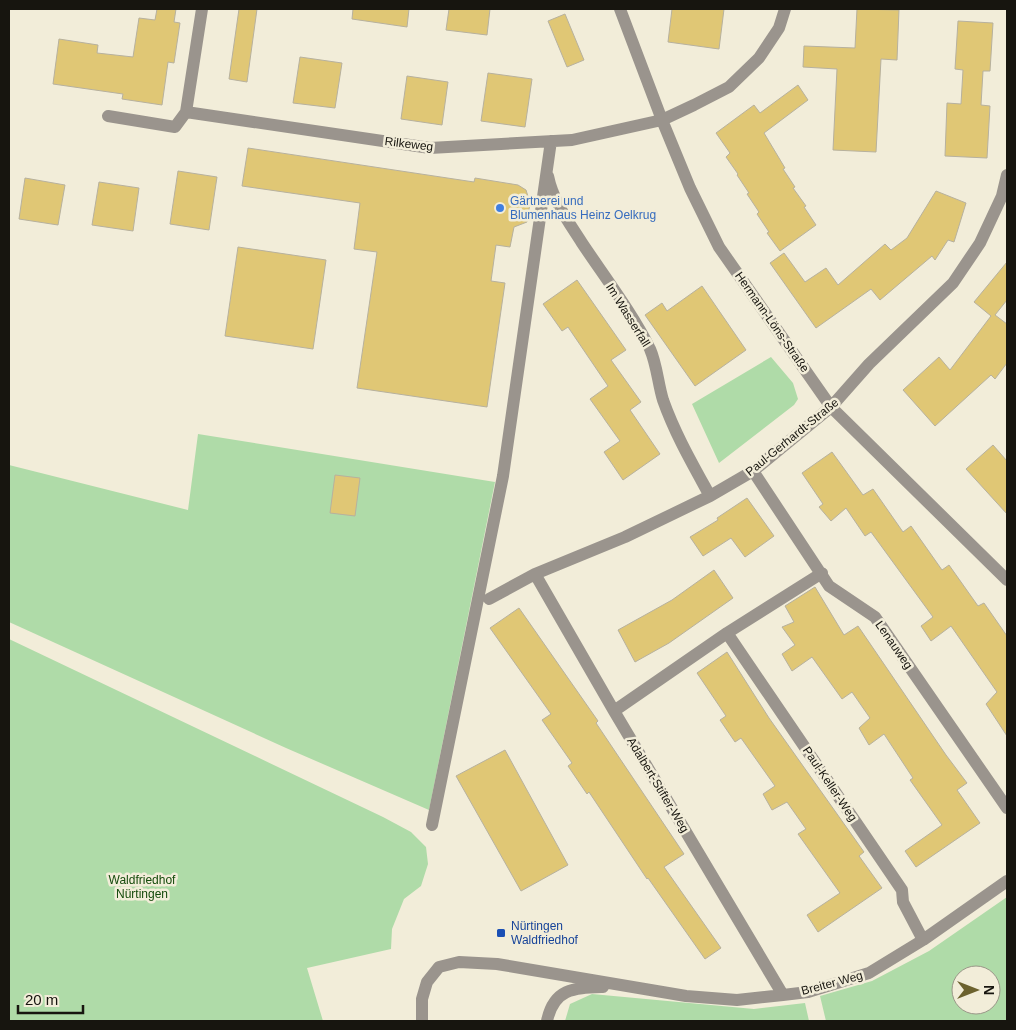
<svg xmlns="http://www.w3.org/2000/svg" width="1016" height="1030" font-family="Helvetica,sans-serif">
  <style>
    .green { fill: #afdba8; fill-rule: evenodd }
    .building { fill: #e0c775; stroke: #b7b19e }
    .lines { fill: none; stroke-linecap: round; stroke-linejoin: round }
    .minor { stroke: #9a948d; stroke-width: 12 }
    .shop-dot { fill: #3f7fe0; stroke: #f2edd9; stroke-width: 2 }
    .transit-dot { fill: #1a4fb4; stroke: #f2edd9; stroke-width: 2 }
    .labels { text-anchor: middle; dominant-baseline: central; stroke-width: 5; stroke-linejoin: round; paint-order: stroke }
    .street-label { font-size: 12px; fill: #17150f; stroke: #f2edd9 }
    .shop-label { font-size: 12px; fill: #366cbe; stroke: #f2edd9; text-anchor: start }
    .park-label { font-size: 12px; fill: #144a0b; stroke: #f2edd9 }
    .transit-label { font-size: 12px; fill: #164399; stroke: #f2edd9; text-anchor: start }
  </style>
  <rect width="100%" height="100%" fill="#f2edd9"/>
  <path class="green" d="M771 357 793 383 798 399 794 405 719 463 692 404Z
    M198 434 495 482 429 810 286 748 9 622V465L188 510Z
    M9 639 383 817 411 832 426 847 428 864 421 886 404 899 392 929 391 949 307 968 323 1021H9Z
    M1007 897V1021H826L820 996 872 981 929 951ZM961 975H991V1005H961Z
    M592 994 754 1009 805 1003 809 1021H565L570 1004Z"/>
  <path class="building" d="M157 9H176L174 22 180 23 174 63 168 62 162 105 122 99 123 94 53 84 59 39 98 45 97 53 133 57 139 18 155 20Z
    M239 9H257L247 82 229 79Z
    M353 9H409L407 27 352 19Z
    M449 9H490L487 35 446 30Z
    M672 9H724L719 49 668 42Z
    M857 9 899 10 897 60 881 59 876 152 833 150 837 69 803 67 804 46 855 48Z
    M565 14 584 60 567 67 548 21Z
    M958 21 993 23 990 71H983L981 105 990 106 987 158 945 156 947 103 961 104 963 70 955 69Z
    M300 57 342 63 335 108 293 103Z
    M488 73 532 79 525 127 481 121Z
    M407 76 448 82 442 125 401 119Z
    M798 85 808 100 764 133 785 168 783 169 795 187 793 188 806 206 804 207 816 225 780 251 767 233 769 232 757 214 759 212 747 194 749 193 737 175 738 174 726 157 730 153 716 133 754 105 760 113Z
    M248 148 474 182 475 178 518 185 526 190 530 203 527 222 514 227 510 247 496 245 491 281 505 283 487 407 357 388 377 252 354 249 360 203 242 186Z
    M178 171 217 177 209 230 170 224Z
    M25 178 65 185 58 225 19 219Z
    M99 182 139 188 133 231 92 225Z
    M936 191 966 203 954 242 948 240 935 260 932 256 880 300 871 289 816 328 770 263 784 253 805 282 826 268 838 285 885 244 891 250 907 238Z
    M238 247 326 260 313 349 225 336Z
    M1007 262V300L995 315 1007 324V363L995 379 991 375 935 426 903 390 939 357 950 370 991 316 974 302Z
    M577 280 626 350 611 360 641 402 630 410 660 454 623 480 604 452 620 441 590 399 608 386 568 327 562 331 543 304Z
    M702 286 746 350 695 386 645 315 662 303 667 311Z
    M993 445 1007 461V514L966 469Z
    M832 452 863 495 873 489 903 532 911 526 942 570 949 565 978 606 984 603 1007 636V736L986 704 997 692 951 626 931 641 921 626 933 617 871 532 865 536 846 508 831 521 819 507 823 504 802 473Z
    M335 475 360 478 355 516 330 513Z
    M747 498 774 536 745 557 731 538 703 556 690 537 718 520 717 518Z
    M714 570 733 598 669 643 635 662 618 630 672 600Z
    M815 587 844 635 858 626 946 755 967 783 957 790 980 823 916 867 905 851 942 825 910 780 913 778 884 734 869 745 859 728 870 718 852 692 842 699 812 657 792 671 782 654 795 645 782 627 794 622 785 606Z
    M519 608 598 721 596 723 684 854 664 867 721 948 705 959 648 878 647 879 589 792 587 794 568 766 572 763 542 720 551 714 490 628Z
    M727 652 769 718 864 852 859 856 882 888 818 932 807 915 840 893 798 834 806 829 787 802 772 810 763 794 775 786 741 738 735 742 720 720 726 716 697 673Z
    M505 750 568 865 521 891 456 776Z"/>
  <g class="lines">
    <path class="minor" d="M202 9 186 112 430 148 572 140 662 120 694 105 729 87 759 58 779 28 785 9
      M620 9 662 120 690 188 719 247 831 407 1007 580
      M108 116 175 127 186 112
      M548 176C553 201 568 221 582 243 604 276 633 314 650 349 657 365 658 384 663 400 675 434 693 465 710 496
      M753 471 829 586 875 617 1007 808
      M535 574 614 711 783 995
      M489 599 535 574 625 537 710 496 753 471 831 407 869 364 953 283 980 243 1002 196 1007 175
      M727 633 902 890 903 902 923 940
      M614 711 727 633 822 573
      M432 825 503 476 551 141
      M422 1021V999L427 982 439 967 459 962 497 964 686 996 737 1000 783 995 808 992 869 973 923 940 1007 881
      M547 1021C554 988 574 988 603 987"/>
  </g>
  <circle class="shop-dot" cx="500" cy="208" r="5"/>
  <rect class="transit-dot" x="496" y="928" width="10" height="10" rx="2.5"/>
  <g class="labels">
    <g class="street-label">
      <text transform="translate(409 144) rotate(7)">Rilkeweg</text>
      <text transform="translate(628 315) rotate(58)">Im Wasserfall</text>
      <text transform="translate(772 322) rotate(55)">Hermann-Löns-Straße</text>
      <text transform="translate(792 437) rotate(-39)">Paul-Gerhardt-Straße</text>
      <text transform="translate(894 645) rotate(55)">Lenauweg</text>
      <text transform="translate(830 784) rotate(56)">Paul-Keller-Weg</text>
      <text transform="translate(658 785) rotate(59)">Adalbert-Stifter-Weg</text>
      <text transform="translate(832 983) rotate(-15)">Breiter Weg</text>
    </g>
    <g class="shop-label">
      <text x="510" y="201">Gärtnerei und<tspan x="510" dy="14">Blumenhaus Heinz Oelkrug</tspan></text>
    </g>
    <g class="park-label">
      <text x="142" y="880">Waldfriedhof<tspan x="142" dy="14">Nürtingen</tspan></text>
    </g>
    <g class="transit-label">
      <text x="511" y="926">Nürtingen<tspan x="511" dy="14">Waldfriedhof</tspan></text>
    </g>
  </g>
  <rect width="1016" height="1030" fill="none" stroke="#17150f" stroke-width="20"/>
  <g transform="translate(976 990) rotate(90)"><circle r="24" fill="#f2edd9" stroke="#9a9788"/>
  <path d="M0-4L9 19L0 12L-9 19Z" fill="#6c622e"/>
  <text y="-8" font-size="14" font-weight="bold" text-anchor="middle" fill="#17150f">N</text>
  </g>
  <path d="M18 1005v8h65v-8" fill="none" stroke="#17150f" stroke-width="2.5"/>
  <text x="25" y="1005" font-size="15" fill="#17150f" stroke="#f2edd9" stroke-width="4" paint-order="stroke">20 m</text>
</svg>
